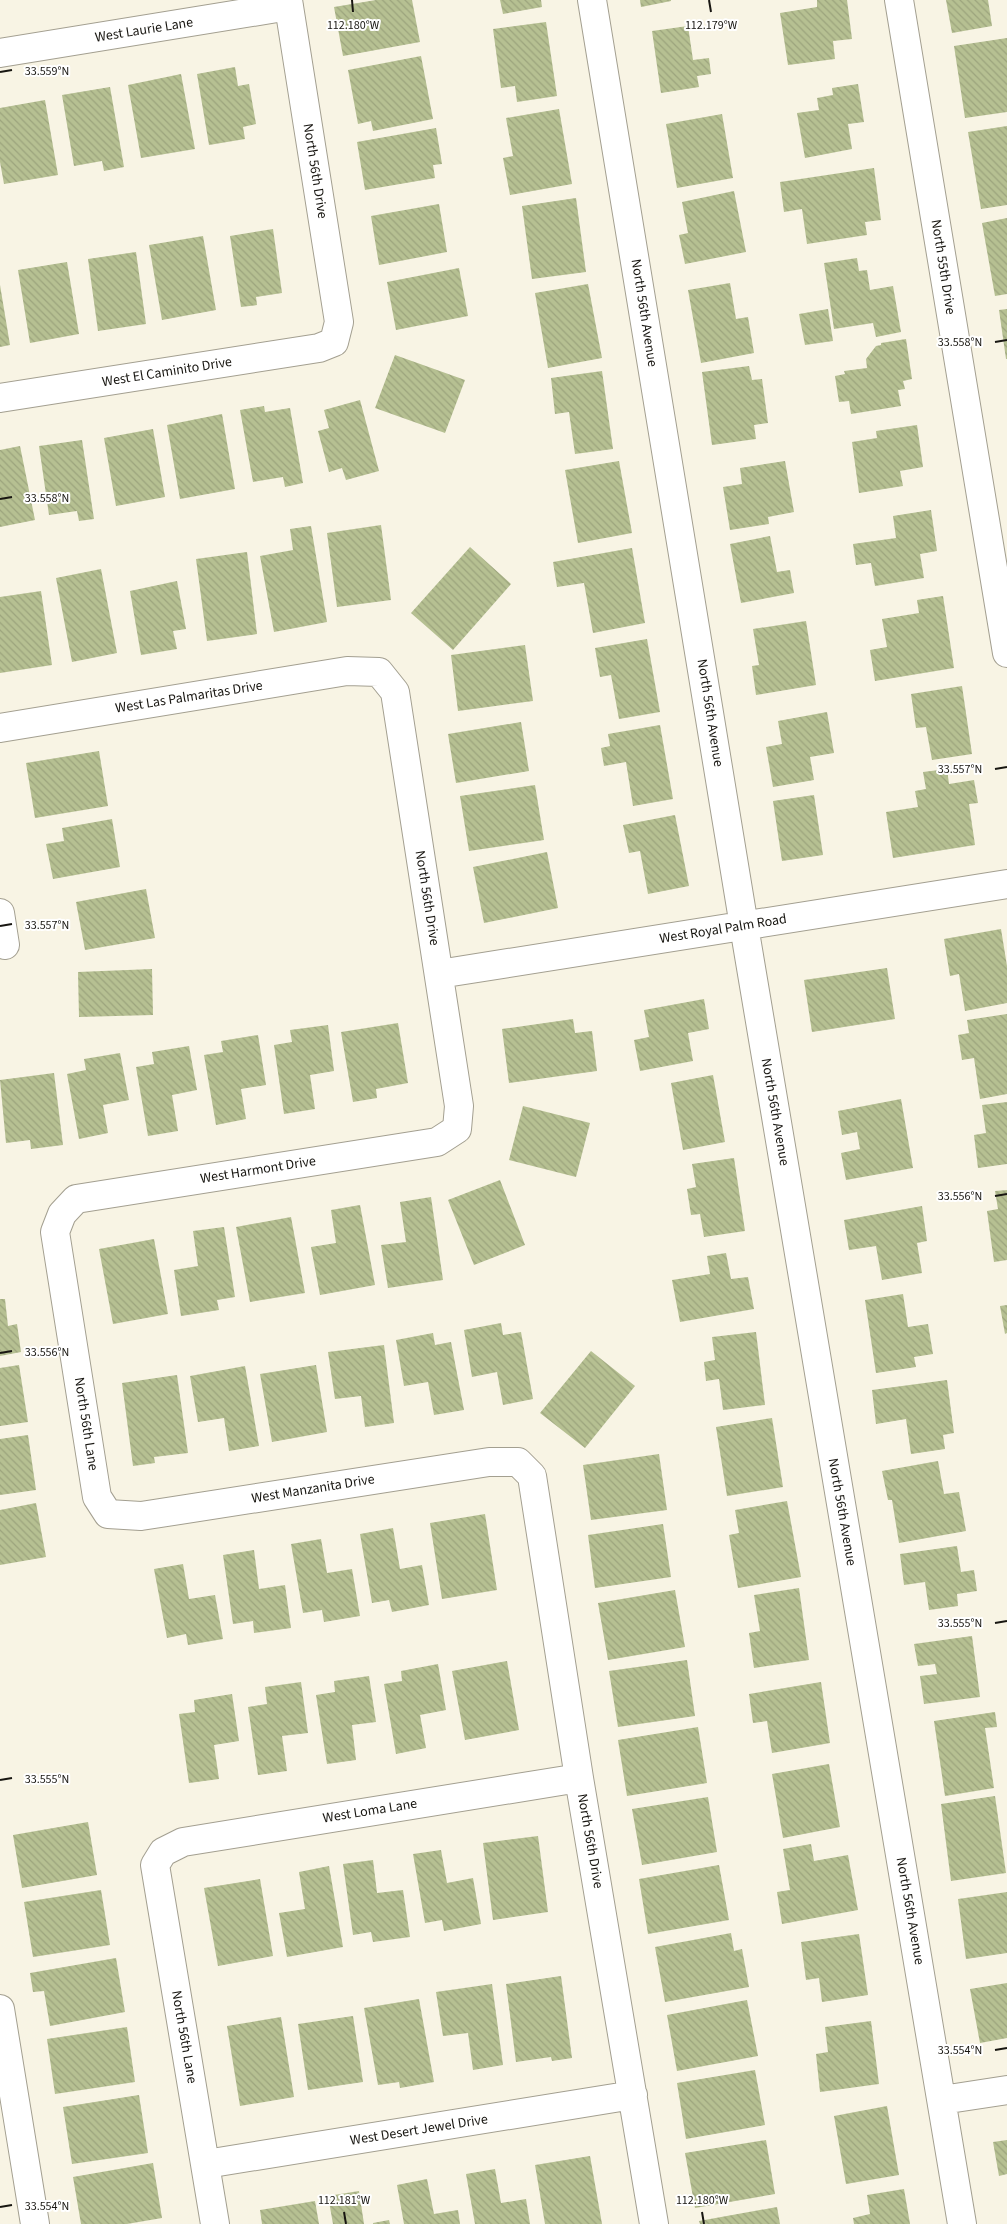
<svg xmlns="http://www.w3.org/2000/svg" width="1007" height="2224" font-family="'Source Sans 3',sans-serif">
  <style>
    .building { fill: url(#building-back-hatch) }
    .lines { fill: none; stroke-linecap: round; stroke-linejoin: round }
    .minor-casing { stroke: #a39f90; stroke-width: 30 }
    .minor { stroke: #fff; stroke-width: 28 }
    .ticks { fill: none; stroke: #181611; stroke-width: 2 }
    .labels { text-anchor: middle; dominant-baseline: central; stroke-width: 4; stroke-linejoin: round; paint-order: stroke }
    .street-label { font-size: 14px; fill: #181611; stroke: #fff }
    .ticks-label { font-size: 12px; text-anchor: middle; fill: #181611; stroke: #fff; stroke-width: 4; stroke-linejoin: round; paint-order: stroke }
  </style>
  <defs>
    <pattern id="building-back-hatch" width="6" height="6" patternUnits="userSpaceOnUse" patternTransform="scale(1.25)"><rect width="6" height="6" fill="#b6c092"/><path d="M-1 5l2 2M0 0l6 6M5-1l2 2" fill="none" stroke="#9ca47d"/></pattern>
  </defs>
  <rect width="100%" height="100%" fill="#f8f4e4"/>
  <path class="building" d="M376 0H412L420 42 343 56 334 7Z
    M500 0H541L542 7 503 14Z
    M640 0H671V1L641 7Z
    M817 0H847L852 39 833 41 835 59 788 65 780 13 817 7Z
    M946 0H988L992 26 952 33Z
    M546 22 557 96 517 102 515 86 501 88 493 29Z
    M688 26 693 60 709 58 711 74 697 76 699 87 661 93 652 31Z
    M1007 38V112L965 118 954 46Z
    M421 56 433 119 373 131 371 121 358 124 348 70Z
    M235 67 238 86 249 84 256 124 243 127 245 139 209 145 197 74Z
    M181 74 195 149 141 158 128 85Z
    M858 84 864 122 848 124 852 149 805 158 797 113 819 110 817 98 833 95 832 88Z
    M110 87 124 167 104 171 102 161 74 166 62 95Z
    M45 100 58 175 4 184 0 162V108Z
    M559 109 572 184 510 195 503 158 513 156 506 118Z
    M722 114 733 178 677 188 666 124Z
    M1007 126V205L981 209 968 132Z
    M436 128 442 164 433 165 435 178 365 190 357 142Z
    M874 168 881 220 865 222 867 235 807 244 802 209 784 212 780 182Z
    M734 191 746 252 685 264 679 235 688 233 682 202Z
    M576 198 586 272 532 279 522 206Z
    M439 204 447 252 379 265 371 216Z
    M1007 218V294L995 296 982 223Z
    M273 229 282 293 256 297 257 305 241 307 230 236Z
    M203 236 216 310 162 320 149 245Z
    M136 252 146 324 98 331 88 259Z
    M857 258 859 271 867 270 870 290 893 286 901 332 876 337 873 323 834 329 824 263Z
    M67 262 79 334 30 343 18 270Z
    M459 268 468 316 396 330 387 282Z
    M730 283 736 319 748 317 754 353 701 363 688 290Z
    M588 284 602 358 548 368 535 293Z
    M0 285 10 345 0 347Z
    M828 309 833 341 805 345 799 314Z
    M1007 309V359H1006L999 310Z
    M906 339 912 379 903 381 905 389 898 390 901 406 851 414 849 401 839 402 835 376 845 374 844 371 867 368 866 359 876 346 881 345V343Z
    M395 355 465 380 445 433 375 408Z
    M749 366 752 380 762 379 768 423 754 425 756 439 712 445 702 372Z
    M602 371 613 449 575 454 569 412 555 414 551 378Z
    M360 400 379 471 346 480 342 468 329 472 318 431 329 428 324 410Z
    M264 406 265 412 290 408 303 483 285 487 283 477 253 482 240 410Z
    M222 414 235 489 180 499 167 425Z
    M917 425 923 467 900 471 903 486 859 493 852 442 877 438 876 431Z
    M153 429 165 497 116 506 104 438Z
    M82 440 94 519 79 521 77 511 49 515 39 446Z
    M20 446 35 520 0 527V450Z
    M619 461 632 533 578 543 565 470Z
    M785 461 794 512 768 517 769 524 730 530 723 487 742 484 740 468Z
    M931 510 937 551 920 554 924 578 875 586 871 563 856 565 853 544 896 538 893 516Z
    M381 525 391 600 337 607 327 533Z
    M311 526 327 622 274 632 260 556 293 550 290 529Z
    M770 536 777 572 790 570 794 593 741 603 730 544Z
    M470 547 511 584 453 650 411 613Z
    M632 548 645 623 593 633 584 583 557 587 553 562Z
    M247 552 257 634 207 641 196 559Z
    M101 569 117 653 72 662 56 578Z
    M177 581 186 629 173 631 177 649 141 655 130 591Z
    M41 591 52 665 0 673V597Z
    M943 596 954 668 875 681 870 650 887 647 882 619 919 613 917 600Z
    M806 621 816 685 756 695 752 666 759 665 753 629Z
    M647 639 660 712 619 719 611 675 600 677 595 648Z
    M525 645 533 701 458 711 451 655Z
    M962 686 972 754 932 760 926 727 916 728 911 694Z
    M827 712 834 753 810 757 814 780 773 787 766 747 782 744 778 721Z
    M521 722 529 771 456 783 448 734Z
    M660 725 673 799 633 806 626 762 604 766 601 748 610 746 608 734Z
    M99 751 108 806 35 818 26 763Z
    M947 769 949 784 974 780 978 803 969 804 975 845 893 858 886 812 918 807 915 791 926 789 923 772Z
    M535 785 544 840 469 851 460 796Z
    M814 795 823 855 782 861 773 801Z
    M675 815 689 886 648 894 640 851 629 853 623 825Z
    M112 819 120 867 53 879 46 844 64 841 62 828Z
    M547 852 558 908 484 923 473 867Z
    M146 889 155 938 85 950 76 902Z
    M1001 929 1007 966V1003L965 1011 959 974 950 976 944 939Z
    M887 968 895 1019 812 1032 804 980Z
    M152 969 153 1015 79 1017 78 972Z
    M704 999 709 1029 688 1033 693 1061 640 1071 634 1040 649 1037 644 1010Z
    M1007 1014V1094L980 1099 974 1058 962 1060 958 1035 969 1033 967 1020Z
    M573 1019 575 1033 592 1031 597 1071 509 1083 502 1029Z
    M398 1023 408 1083 376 1089 377 1098 353 1102 341 1032Z
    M328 1025 334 1071 310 1075 315 1109 284 1114 274 1045 292 1042 290 1030Z
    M258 1035 266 1085 241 1089 246 1119 216 1125 204 1055 223 1052 221 1041Z
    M189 1046 197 1090 172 1095 178 1131 148 1136 136 1067 154 1064 152 1052Z
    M120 1053 129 1100 103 1105 108 1133 79 1139 67 1074 86 1070 84 1059Z
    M54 1073 63 1145 31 1149 30 1140 6 1143 0 1080Z
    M713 1075 725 1142 683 1150 671 1083Z
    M901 1099 913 1168 846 1180 841 1153 860 1149 857 1132 842 1135 838 1111Z
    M1007 1102V1164L978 1168 974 1135 986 1133 982 1105Z
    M523 1106 590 1123 576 1177 509 1160Z
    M734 1158 745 1231 704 1237 700 1214 691 1215 687 1189 696 1187 692 1164Z
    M500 1180 525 1245 474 1265 448 1200Z
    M1007 1190V1260L994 1262 987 1211 998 1209 995 1191Z
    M431 1197 443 1280 388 1288 381 1245 406 1242 400 1202Z
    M360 1205 375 1285 320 1295 311 1247 336 1243 331 1210Z
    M922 1206 927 1241 917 1243 922 1273 882 1280 876 1246 849 1250 844 1220Z
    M291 1217 305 1293 250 1302 236 1227Z
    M224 1227 235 1297 217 1300 219 1310 181 1316 174 1270 198 1266 193 1231Z
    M154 1239 168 1314 113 1324 99 1249Z
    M726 1253 731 1279 748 1277 754 1309 680 1322 672 1280 710 1274 707 1256Z
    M903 1294 908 1327 928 1324 933 1354 914 1357 916 1367 876 1373 865 1300Z
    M0 1299H5L8 1326 17 1324 21 1352 0 1356Z
    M1007 1305V1333L1005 1334 1000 1306Z
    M501 1323 503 1335 521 1332 533 1399 503 1405 497 1372 472 1377 464 1330Z
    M756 1332 765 1405 723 1410 719 1379 706 1381 704 1362 715 1360 712 1337Z
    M433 1333 435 1345 451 1342 464 1410 434 1415 428 1382 404 1386 396 1340Z
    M384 1345 394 1423 365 1427 361 1396 335 1399 328 1352Z
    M591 1351 635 1386 585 1448 540 1413Z
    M19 1365 28 1422 0 1426V1368Z
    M316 1365 327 1432 272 1442 260 1374Z
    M245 1366 259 1446 229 1451 224 1418 198 1422 190 1376Z
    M177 1375 188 1453 154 1457 155 1463 133 1466 122 1383Z
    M947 1380 954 1433 943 1435 945 1449 911 1454 906 1419 876 1424 872 1390Z
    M772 1418 783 1487 727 1496 716 1427Z
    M28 1435 36 1490 0 1495V1439Z
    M659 1454 667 1510 591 1520 583 1465Z
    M938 1461 944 1494 959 1492 966 1531 899 1543 892 1500H888L882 1471Z
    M787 1501 801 1577 738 1588 729 1535 739 1533 735 1510Z
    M36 1503 46 1557 0 1565V1510Z
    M485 1514 497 1590 442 1599 430 1523Z
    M663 1524 671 1577 595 1588 588 1535Z
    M393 1528 400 1569 422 1565 429 1605 392 1612 389 1600 372 1603 360 1534Z
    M321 1539 327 1573 352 1569 360 1616 324 1622 322 1610 303 1613 291 1544Z
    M957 1546 961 1572 974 1570 977 1591 957 1594 958 1606 929 1610 925 1582 904 1585 900 1554Z
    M254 1550 259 1589 285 1585 291 1628 254 1633 253 1621 233 1624 223 1555Z
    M183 1564 189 1599 215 1595 223 1639 188 1645 186 1634 167 1638 154 1569Z
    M799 1588 809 1660 754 1668 749 1633 760 1631 754 1595Z
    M675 1590 685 1647 608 1660 598 1603Z
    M972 1636 980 1697 924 1704 920 1676 937 1674 935 1664 918 1666 914 1644Z
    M687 1660 695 1716 618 1727 609 1671Z
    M507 1661 519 1730 465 1740 452 1671Z
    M438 1664 446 1710 420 1715 426 1748 396 1754 384 1684 402 1681 401 1671Z
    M369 1676 376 1722 352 1725 356 1760 327 1764 316 1695 335 1692 334 1681Z
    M301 1682 308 1733 282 1736 287 1771 258 1775 248 1707 267 1704 265 1687Z
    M821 1682 830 1743 772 1753 767 1721 753 1723 749 1694Z
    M232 1694 239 1741 214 1745 219 1779 189 1783 179 1714 195 1712 194 1700Z
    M995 1712 997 1727 985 1728 994 1788 945 1796 934 1721Z
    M698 1727 707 1783 627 1796 618 1740Z
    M829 1764 840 1827 783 1838 772 1774Z
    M995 1796 1006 1873 951 1881 941 1804Z
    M708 1797 717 1852 642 1865 632 1809Z
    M88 1822 97 1875 22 1888 13 1835Z
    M538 1836 548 1912 493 1920 483 1843Z
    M811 1844 814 1861 848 1855 858 1910 782 1924 777 1892 790 1890 783 1849Z
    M441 1850 447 1883 473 1878 481 1924 444 1931 442 1920 425 1923 413 1854Z
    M373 1860 377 1893 403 1890 410 1937 373 1942 371 1932 353 1935 343 1864Z
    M719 1865 729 1920 648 1934 639 1879Z
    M329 1866 343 1947 287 1957 279 1913 305 1909 299 1872Z
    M260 1879 273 1956 218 1966 204 1888Z
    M101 1890 110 1945 33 1957 24 1902Z
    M1007 1892V1953L966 1959 958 1899Z
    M731 1933 734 1951 742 1949 749 1987 665 2002 655 1947Z
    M859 1934 868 1995 822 2002 819 1978 806 1980 801 1942Z
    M116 1958 125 2012 50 2026 44 1991 33 1992 30 1973Z
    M561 1976 572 2058 552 2061 551 2057 516 2062 506 1984Z
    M1007 1983V2038L980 2043 970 1989Z
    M492 1984 503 2065 473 2070 468 2033 443 2036 436 1992Z
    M419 1999 434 2082 400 2088 399 2082 378 2085 364 2008Z
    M747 2000 758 2056 677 2071 667 2015Z
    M353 2016 363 2082 308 2090 298 2024Z
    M281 2017 294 2097 240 2106 227 2026Z
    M871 2021 879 2084 820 2092 816 2054 828 2052 825 2027Z
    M127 2027 135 2082 55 2094 47 2039Z
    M755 2070 765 2125 686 2139 677 2083Z
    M139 2095 148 2153 72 2164 63 2107Z
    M887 2106 899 2175 846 2184 834 2116Z
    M766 2140 775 2194 695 2208 685 2153Z
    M1007 2140V2174L999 2176 993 2142Z
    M590 2156 602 2224H545L535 2165Z
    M153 2163 162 2218 127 2224H81L73 2177Z
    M495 2169 501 2203 526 2199 530 2224H475L466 2174Z
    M427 2179 434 2214 458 2210 460 2224H404L397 2185Z
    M904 2189 910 2224H854L853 2218 870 2214 867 2195Z
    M359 2191 364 2224H333L328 2196Z
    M315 2201 319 2224H262L260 2210Z
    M777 2207 780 2224H700L699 2221Z
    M389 2220 390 2224H373V2223Z"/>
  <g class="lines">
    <g class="minor-casing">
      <path id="minor" d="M592 0 744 926 962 2224
        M899 0 1007 653
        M0 53 289 6
        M0 398 319 348 334 342 339 322 288 0
        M0 728 347 671 379 672 395 692 459 1106 457 1129 437 1142 76 1199 62 1214 55 1232 97 1497 108 1514 141 1516 489 1462H518L532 1476 579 1778 654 2224
        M0 913 5 945
        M439 974 1007 884
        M0 2009 35 2224
        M942 2100 1007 2090
        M206 2164 633 2095
        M215 2224 155 1865 163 1852 183 1842 579 1778"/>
    </g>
    <use href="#minor" class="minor"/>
  </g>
  <path class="ticks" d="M352 0 353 12M709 0 711 12M0 72 12 70M995 342 1007 340M0 499 12 497M995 769 1007 767M0 926 12 924M995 1196 1007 1194M0 1353 12 1351M995 1623 1007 1621M0 1780 12 1778M995 2050 1007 2048M0 2207 12 2205M344 2212 346 2224M702 2212 704 2224"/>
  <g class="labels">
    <g class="street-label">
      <text transform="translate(144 30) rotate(-9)">West Laurie Lane</text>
      <text transform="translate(315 171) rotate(81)">North 56th Drive</text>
      <text transform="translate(943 267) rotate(81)">North 55th Drive</text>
      <text transform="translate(644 313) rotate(81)">North 56th Avenue</text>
      <text transform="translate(167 372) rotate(-9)">West El Caminito Drive</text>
      <text transform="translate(189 697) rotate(-9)">West Las Palmaritas Drive</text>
      <text transform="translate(710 713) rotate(81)">North 56th Avenue</text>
      <text transform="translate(427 898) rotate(81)">North 56th Drive</text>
      <text transform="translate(723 929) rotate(-9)">West Royal Palm Road</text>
      <text transform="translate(775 1112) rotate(80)">North 56th Avenue</text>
      <text transform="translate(258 1170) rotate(-9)">West Harmont Drive</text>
      <text transform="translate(86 1424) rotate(81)">North 56th Lane</text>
      <text transform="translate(313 1489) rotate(-9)">West Manzanita Drive</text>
      <text transform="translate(842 1512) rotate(80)">North 56th Avenue</text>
      <text transform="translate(370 1811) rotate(-9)">West Loma Lane</text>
      <text transform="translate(590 1841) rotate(80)">North 56th Drive</text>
      <text transform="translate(910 1911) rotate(80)">North 56th Avenue</text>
      <text transform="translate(184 2037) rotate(80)">North 56th Lane</text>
      <text transform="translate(419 2130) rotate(-9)">West Desert Jewel Drive</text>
    </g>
  </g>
  <g class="ticks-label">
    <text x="711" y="29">112.179°W</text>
    <text x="353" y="29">112.180°W</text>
    <text x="47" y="75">33.559°N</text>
    <text x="960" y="346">33.558°N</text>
    <text x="47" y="502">33.558°N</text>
    <text x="960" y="773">33.557°N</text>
    <text x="47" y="929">33.557°N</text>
    <text x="960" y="1200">33.556°N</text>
    <text x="47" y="1356">33.556°N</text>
    <text x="960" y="1627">33.555°N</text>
    <text x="47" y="1783">33.555°N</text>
    <text x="960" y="2054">33.554°N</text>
    <text x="344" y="2204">112.181°W</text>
    <text x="702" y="2204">112.180°W</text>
    <text x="47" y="2210">33.554°N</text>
  </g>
</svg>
